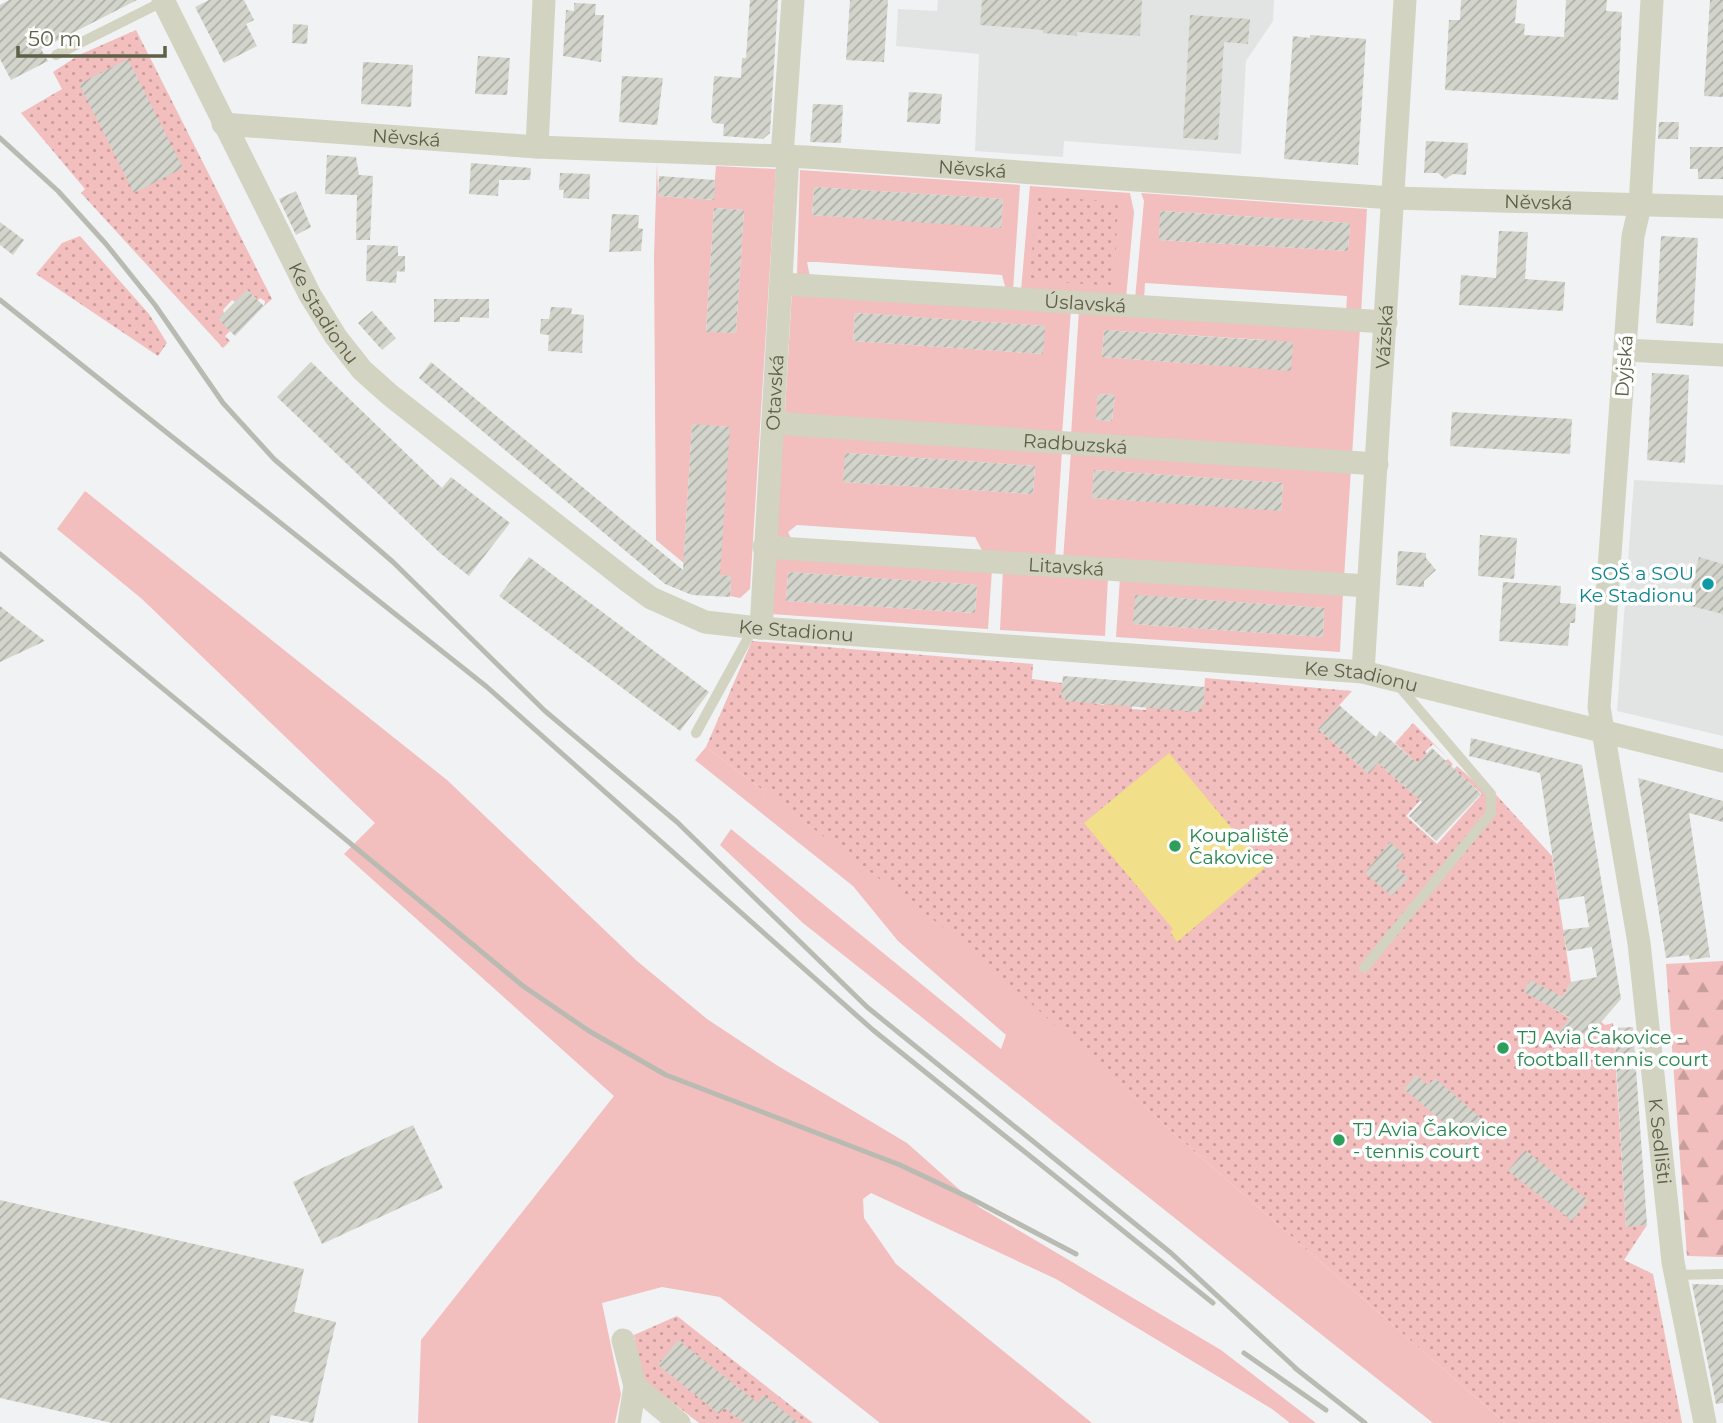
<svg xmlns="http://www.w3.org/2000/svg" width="1723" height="1423" font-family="Montserrat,sans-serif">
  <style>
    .education { fill: #e2e4e4 }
    .grass { fill: #f2bebe; fill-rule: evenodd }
    .forest { fill: url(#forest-firs) }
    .park { fill: url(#park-dots) }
    .water { fill: #f1df89 }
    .building { fill: url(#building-hatch) }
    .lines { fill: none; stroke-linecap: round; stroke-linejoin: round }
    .lane { stroke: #d2d3c1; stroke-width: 10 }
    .street { stroke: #d2d3c1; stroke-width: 23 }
    .rail { stroke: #b9bbb3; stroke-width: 5 }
    .culture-dot { fill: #0f9aa8; stroke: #fff; stroke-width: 2.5 }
    .leisure-dot { fill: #2e9e5b; stroke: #fff; stroke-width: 2.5 }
    .labels { text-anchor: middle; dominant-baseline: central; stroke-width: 7; stroke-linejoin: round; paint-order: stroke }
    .street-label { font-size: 19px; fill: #5d5f47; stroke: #fff }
    .culture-label { font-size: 19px; fill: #0d838f; stroke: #fff; text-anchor: end }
    .leisure-label { font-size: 19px; fill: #27864d; stroke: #fff; text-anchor: start }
  </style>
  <defs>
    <pattern id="forest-firs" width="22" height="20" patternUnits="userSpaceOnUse" patternTransform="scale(1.75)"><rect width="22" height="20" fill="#f2bebe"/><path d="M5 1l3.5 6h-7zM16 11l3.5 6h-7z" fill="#c79e9c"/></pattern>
    <pattern id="park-dots" width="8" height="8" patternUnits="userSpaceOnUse" patternTransform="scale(1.75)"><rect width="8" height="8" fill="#f2bebe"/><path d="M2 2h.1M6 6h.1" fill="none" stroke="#c79e9c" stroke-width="1.8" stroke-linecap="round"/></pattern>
    <pattern id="building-hatch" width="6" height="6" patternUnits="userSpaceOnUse" patternTransform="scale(1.75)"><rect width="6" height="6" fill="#d3d5cc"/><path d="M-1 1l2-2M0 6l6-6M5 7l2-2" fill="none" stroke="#aeb0a7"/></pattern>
  </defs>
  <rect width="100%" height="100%" fill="#f1f2f3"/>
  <path class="education" d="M938 0H1274L1273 21 1246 61 1241 154 1064 141 1063 157 975 151 979 54 896 46 898 9 937 11Z
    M1634 480 1723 485V736L1617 711Z"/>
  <path class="grass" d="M657 163 658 196 713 200 716 166 776 169 750 589 740 598 730 596 731 576 697 574 656 540 654 256ZM714 208 744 210 736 333 706 331ZM692 425 729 427 684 554Z
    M800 170 1020 185 1013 291 1006 290 1002 275 817 262H807L810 277 797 276ZM814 187 1003 199 1001 227 812 215Z
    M1030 186 1130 193 1134 212 1126 298 1021 291Z
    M1141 193 1367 209 1361 314 1346 313 1347 296 1145 283 1144 299H1135L1144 201ZM1161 211 1350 223 1348 251 1159 240Z
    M792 291 1071 309 1062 435 789 415 785 412ZM855 313 1044 326 1042 354 853 341Z
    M1079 310 1360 328 1352 456 1071 436ZM1104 330 1266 340 1227 366 1102 357ZM1098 394 1115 395 1112 421 1097 420Z
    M783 432 1062 450 1055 559 984 554 975 537 797 525 788 532 792 541 776 536ZM846 453 1035 466 1033 494 843 482Z
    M1071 451 1351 469 1344 578 1063 560ZM1094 470 1283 483 1281 510 1092 498Z
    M85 491 447 780 637 961 707 1019 778 1066 907 1143 979 1207 1221 1350 1316 1423H1290L1272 1409 1056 1279 871 1193 863 1199 864 1218 896 1264 1092 1423H880L720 1297 662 1287 602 1303 621 1394 615 1423H418L421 1340 614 1096 344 854 375 823 142 599 57 529Z
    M775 555 992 569 988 629 771 614ZM788 572 977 585 975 613 786 601Z
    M1003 570 1108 577 1105 636 1000 630Z
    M1120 578 1343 593 1340 652 1116 637ZM1162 597 1324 608 1323 637 1133 624Z
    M706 747 969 946 1179 1138 1505 1423H1433L803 923 720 845 731 829 1001 1049 1006 1035 898 941 853 886 695 760Z"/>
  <path class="forest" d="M1723 961V1257L1687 1256 1666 964Z"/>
  <path class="park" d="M136 30 272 299 264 306 265 301 260 298 258 300 247 290 235 302 232 300 223 310 230 331 225 336 230 341 223 348 81 193 85 189 21 113 62 89 53 72 79 55Z
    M1038 196 1118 202 1114 286 1029 280Z
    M80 236 149 314 167 343 158 356 36 274 62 243Z
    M752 641 1033 664 1032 679 1062 683V697L1104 705 1105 700 1132 702V709L1146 710V703L1198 712 1199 707H1203L1205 678 1352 691 1318 729 1368 773 1378 763 1414 795 1431 776 1395 743 1413 723 1448 758 1433 744 1425 752 1440 766 1448 759 1453 764 1406 816 1437 844 1482 794 1454 769 1457 766 1485 791 1489 787 1552 856 1571 982 1563 997 1556 994 1549 1006 1586 1028 1594 1016 1605 1025 1613 1023 1626 1226 1647 1225 1624 1260 1653 1274 1682 1423H1505L1179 1138 969 947 706 747Z
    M677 1316 813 1423H699L641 1378 634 1335Z"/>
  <path class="water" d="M1169 753 1265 868 1177 942 1170 932 1173 929 1084 823Z"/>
  <path class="building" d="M9 0H137L41 49 48 61 11 80 0 59V5Z
    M209 0H244L254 20 246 24 257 46 224 63 195 7Z
    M750 0H778L770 133 763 139 723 136 724 124 713 123 711 118 714 76 741 78 742 58H746Z
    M850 0H888L884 62 846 60Z
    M982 0H1142L1140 36 1077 32V36L1043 33V30L980 25Z
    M1461 0H1517L1515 23 1525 24 1524 35 1564 37 1566 0H1607L1606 11 1622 12 1618 100 1445 90 1449 20H1460Z
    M1710 0H1723V97L1704 96Z
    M574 3 596 4 595 15H604L601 62 563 56 566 10 574 11Z
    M1190 15 1250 19 1248 44 1224 42 1218 140 1183 138Z
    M293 24 308 25 307 44 292 43Z
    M1310 35 1366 39 1358 165 1284 159 1293 36 1310 38Z
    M478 56 510 58 507 95 475 94Z
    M128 59 183 168 134 193 79 84Z
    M363 62 413 65 411 107 361 104Z
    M622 76 663 78 657 125 619 122Z
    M909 92 942 94 940 124 907 122Z
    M813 104 843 105 841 143 810 142Z
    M1659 122H1679L1678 139H1658Z
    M1426 141 1468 143 1466 175 1453 174 1445 179 1438 173H1424Z
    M1690 147H1723V179H1698V169H1690Z
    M327 155 356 157 359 175 373 176 370 240H356L357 195 325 194Z
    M471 163 531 168 530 180H499L498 196 469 194Z
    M560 173 590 174 589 199 563 198 564 190H559Z
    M659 176 715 180 714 200 658 196Z
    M814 187 1003 199 1001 228 812 215Z
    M296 191 311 227 296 235 279 199Z
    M714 208 744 210 736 333 706 332Z
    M1160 211 1350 223 1348 251 1159 240Z
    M612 214 639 215 638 228 643 229 641 251 609 252Z
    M0 222 24 240 13 255 0 245Z
    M1499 231 1528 232 1525 279 1565 282 1563 311 1459 305 1461 275 1496 278Z
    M1661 236 1698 238 1693 326 1656 323Z
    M367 245 398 246V256H405V272L397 271 396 283 366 281Z
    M247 290 264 306 235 336 218 319Z
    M434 299H489V318L460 317V322H434Z
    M551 307 572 308 571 314 584 315 582 353 548 351 549 335 540 334 541 319H549Z
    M372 311 396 338 382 350 358 323Z
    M855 313 1045 326 1043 354 853 341Z
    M1104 330 1293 342 1291 371 1102 357Z
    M311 362 442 488 451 477 510 523 469 576 440 553 277 397Z
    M431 362 683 570 692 424 730 427 720 575 731 576 730 597 692 595 665 584 419 378Z
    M1652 373 1689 375 1685 463 1647 460Z
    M1098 394 1115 395 1112 421 1096 420Z
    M1452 412 1572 419 1570 454 1450 446Z
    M845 453 1035 466 1033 494 843 482Z
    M1094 470 1283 483 1281 511 1092 498Z
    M1480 535 1517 538 1514 579 1478 576Z
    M1398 551 1426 553V558L1436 570 1424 581V587L1396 585Z
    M529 557 709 692 680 731 499 596Z
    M1699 557 1723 564V614L1687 605Z
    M788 572 977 585 975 613 786 601Z
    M1503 582 1561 586 1560 603 1576 604 1575 623H1570L1568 646 1499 641Z
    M1135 595 1324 608 1323 637 1133 624Z
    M0 606 45 641 0 662Z
    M1063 676 1205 687 1203 707H1199V712L1065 701V697H1061Z
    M1339 705 1376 737 1380 731 1417 763 1432 748 1481 794 1436 841 1409 816 1422 802 1378 763 1369 774 1318 729Z
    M1471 738 1582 765 1621 999 1579 1048 1559 1032 1570 1018 1524 992 1530 980 1563 997 1571 982 1597 977 1592 947 1567 951 1565 941 1563 930 1589 927 1584 896 1559 900 1540 773 1469 756Z
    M1638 778 1723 801V822L1689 813 1710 957 1690 960 1689 955 1666 958Z
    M1390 842 1405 855 1396 867 1408 878 1392 896 1365 873Z
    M1633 1027 1647 1225 1626 1227 1614 1028Z
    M1416 1075 1428 1085 1435 1078 1484 1121 1467 1142 1404 1089Z
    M413 1125 443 1188 322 1244 293 1182Z
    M1525 1150 1588 1200 1572 1221 1508 1171Z
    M0 1200 304 1269 294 1312 336 1322 313 1423 271 1415 269 1423H112L0 1398Z
    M1692 1284 1723 1285V1403L1716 1404Z
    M678 1340 758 1403 763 1395 799 1423H744L724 1408 719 1414 658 1365Z"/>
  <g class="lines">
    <path class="lane" d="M56 55 164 1
      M696 733 748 638 749 627
      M1364 968 1491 813V794L1398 685
      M1675 1275 1723 1274"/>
    <g class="street">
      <path id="s1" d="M163 0 310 295 336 337 362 370 390 395 629 582 651 598 705 622 749 627 1363 672 1723 761"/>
      <path id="s2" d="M1652 0 1640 206 1633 236 1599 707 1639 943 1673 1262 1705 1423"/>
      <path id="s3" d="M223 124 537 147 806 157 1393 198 1723 207"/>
      <path d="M537 147 544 0"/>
      <path d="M782 156 793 0"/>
      <path id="s4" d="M783 284 1386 322"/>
      <path d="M1626 350 1723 355"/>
      <path id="s5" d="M773 423 1377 464"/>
      <path id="s6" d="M764 547 1368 586"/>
      <path id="s7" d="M761 628 788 156"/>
      <path id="s8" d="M1363 672 1405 0"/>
      <path d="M623 1340 635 1386 629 1423"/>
      <path d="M635 1386 679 1423"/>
    </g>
    <path class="rail" d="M0 138 58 191 106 244 155 305 223 403 274 459 393 562 545 711 677 822 867 1007 1171 1253 1301 1373
      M0 300 487 687 873 1030 1213 1303
      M0 554 523 986 589 1031 666 1075 900 1165 970 1198 1076 1254
      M1244 1353 1326 1410
      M1295 1368 1365 1423"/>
  </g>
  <circle class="culture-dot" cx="1708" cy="584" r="7"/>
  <g class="leisure-dot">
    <circle cx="1175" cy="846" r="7"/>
    <circle cx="1503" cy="1048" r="7"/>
    <circle cx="1339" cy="1140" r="7"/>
  </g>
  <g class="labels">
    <g class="street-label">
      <text stroke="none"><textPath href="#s3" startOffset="184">Něvská</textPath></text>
      <text stroke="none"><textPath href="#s3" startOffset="751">Něvská</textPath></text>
      <text stroke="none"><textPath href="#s3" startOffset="1318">Něvská</textPath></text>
      <text stroke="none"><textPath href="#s4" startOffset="303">Úslavská</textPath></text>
      <text stroke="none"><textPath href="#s1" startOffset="352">Ke Stadionu</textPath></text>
      <text stroke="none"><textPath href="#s8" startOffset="336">Vážská</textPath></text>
      <text transform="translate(1624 366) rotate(-86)">Dyjská</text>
      <text stroke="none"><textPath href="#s7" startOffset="236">Otavská</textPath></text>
      <text stroke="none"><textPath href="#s5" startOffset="303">Radbuzská</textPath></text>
      <text stroke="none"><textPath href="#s6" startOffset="303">Litavská</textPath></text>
      <text stroke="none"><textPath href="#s1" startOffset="940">Ke Stadionu</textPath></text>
      <text stroke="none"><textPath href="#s1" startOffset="1507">Ke Stadionu</textPath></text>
      <text stroke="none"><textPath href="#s2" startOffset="1148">K Sedlišti</textPath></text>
    </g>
    <g class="culture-label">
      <text x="1694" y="573">SOŠ a SOU<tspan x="1694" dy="22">Ke Stadionu</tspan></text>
    </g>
    <g class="leisure-label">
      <text x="1189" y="835">Koupaliště<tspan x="1189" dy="22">Čakovice</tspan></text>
      <text x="1517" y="1037">TJ Avia Čakovice -<tspan x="1517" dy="22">football tennis court</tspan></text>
      <text x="1353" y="1129">TJ Avia Čakovice<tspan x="1353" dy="22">- tennis court</tspan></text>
    </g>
  </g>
  <path d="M18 46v10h147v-10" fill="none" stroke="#5d5f47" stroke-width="3.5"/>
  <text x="28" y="46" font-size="21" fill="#5d5f47" stroke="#ffffff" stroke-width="5" paint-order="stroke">50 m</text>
</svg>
